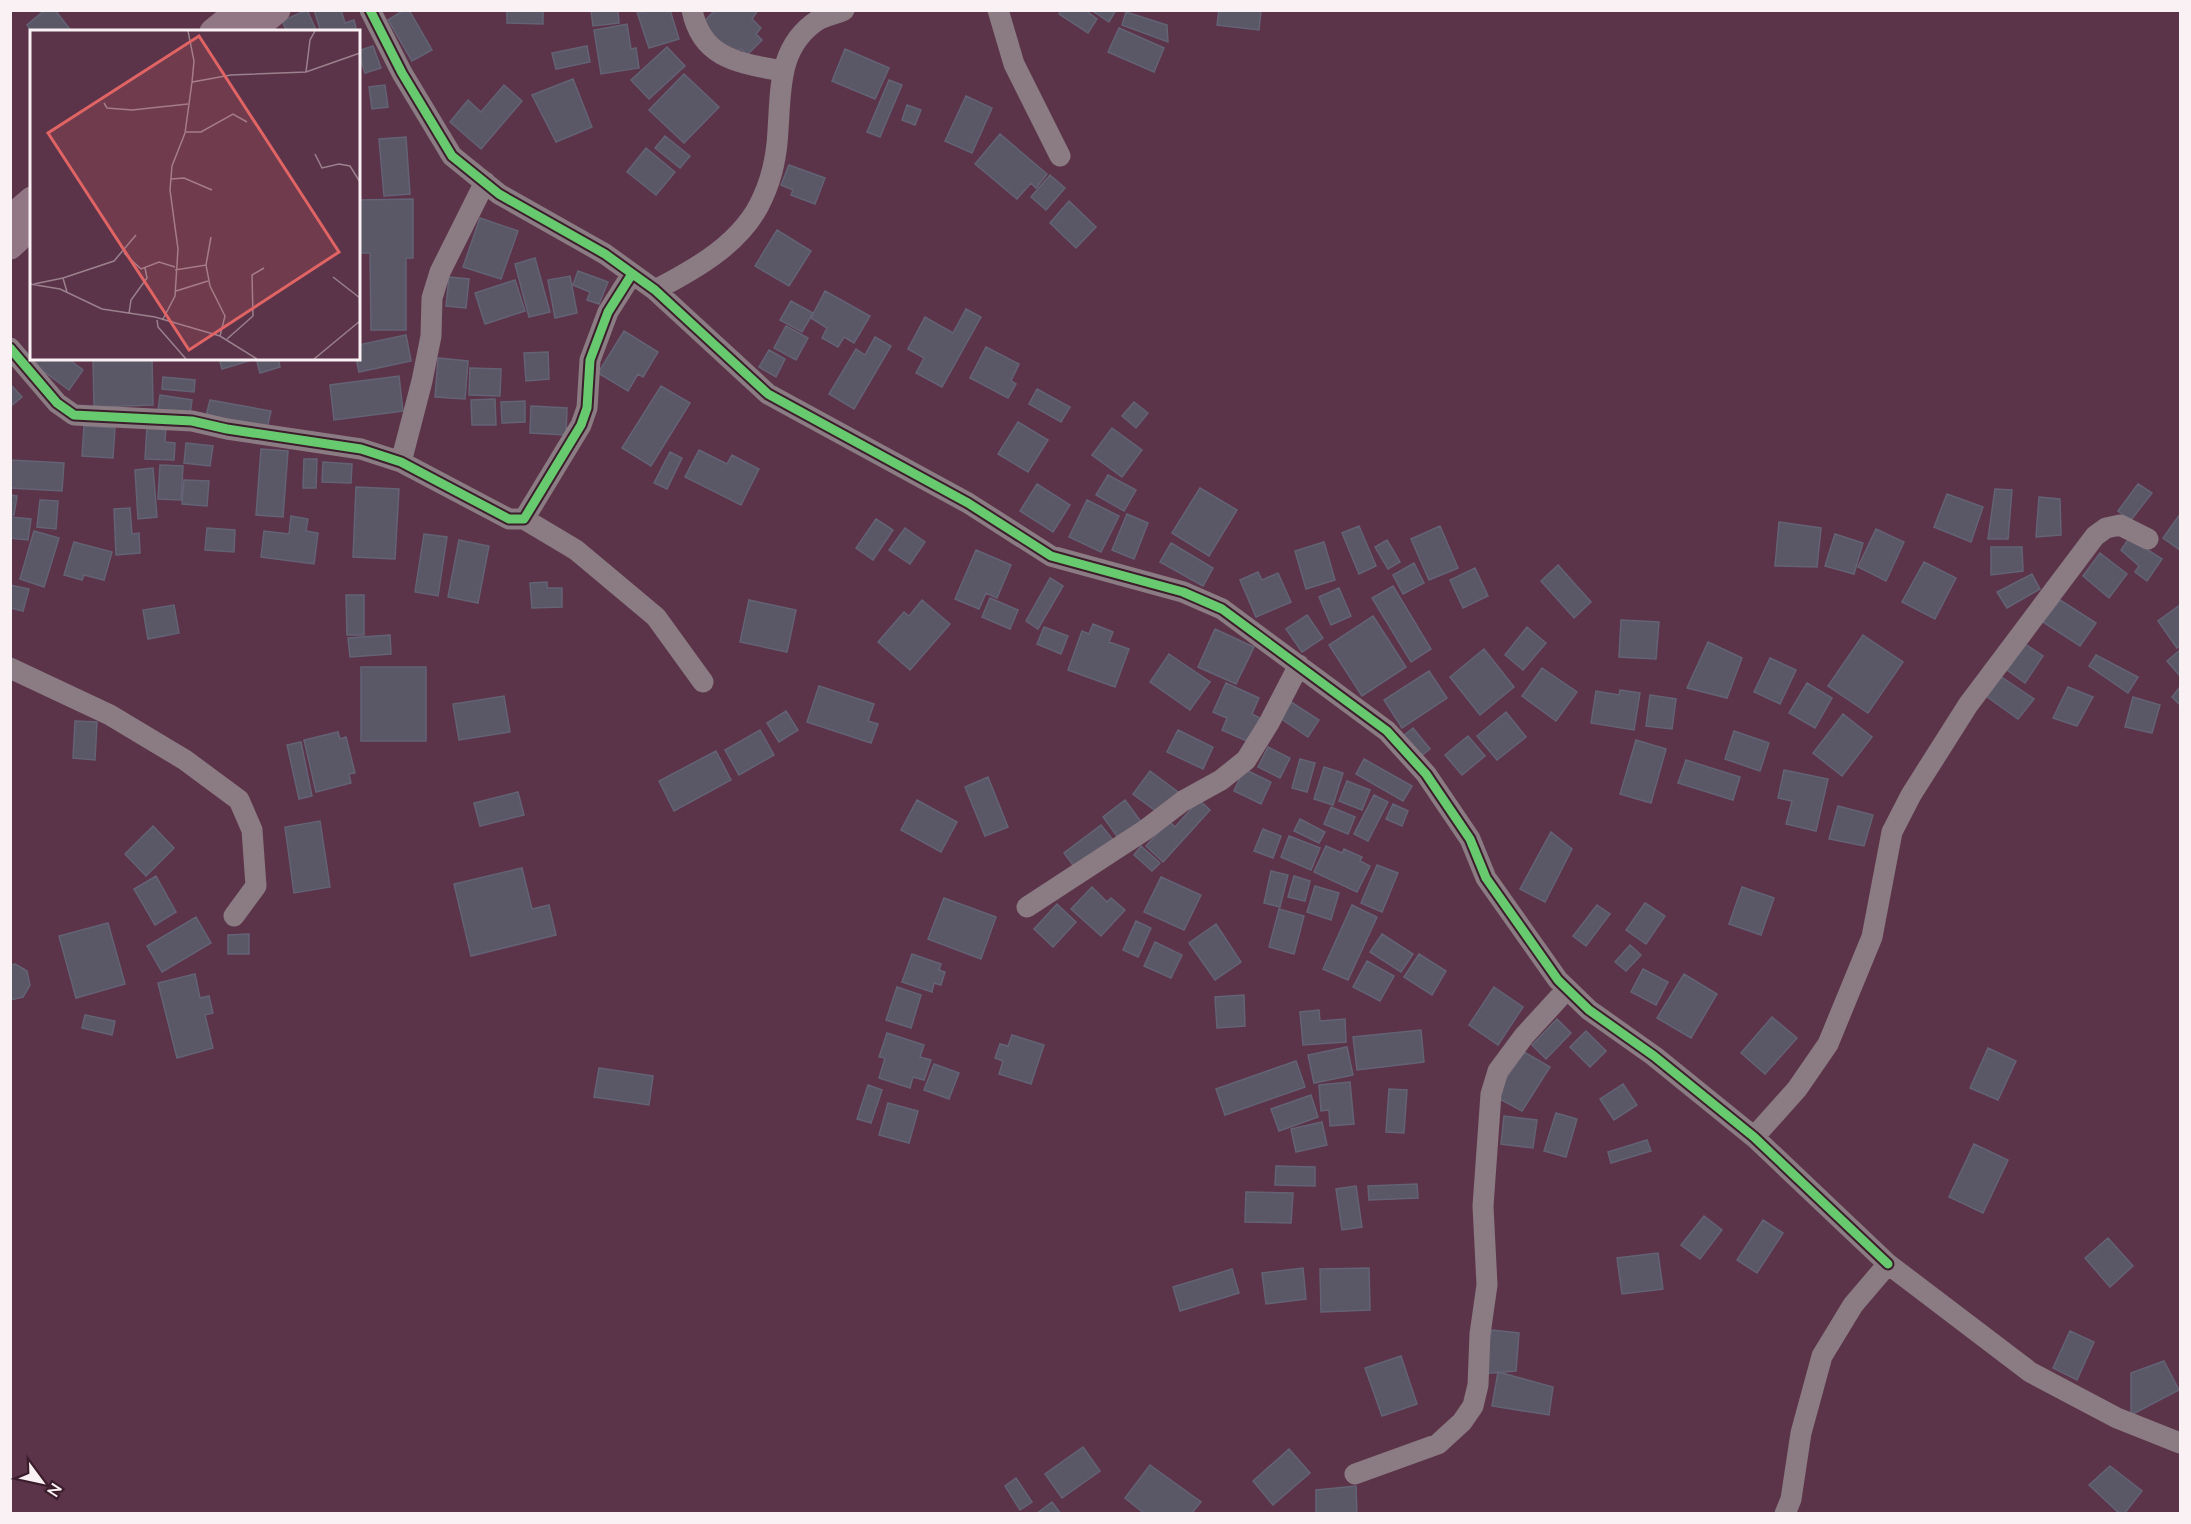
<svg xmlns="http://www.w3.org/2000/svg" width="2191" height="1524" font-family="Lato,sans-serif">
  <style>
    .building { fill: #5a5766; stroke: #636375; stroke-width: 1.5 }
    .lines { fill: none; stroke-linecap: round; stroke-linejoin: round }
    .minor { stroke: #8b7b82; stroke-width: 21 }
    .major { stroke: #917784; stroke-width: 27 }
    .cycleway-casing { stroke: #3c1d2c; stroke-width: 13 }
    .cycleway { stroke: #67ca6e; stroke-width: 9 }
    .inset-road { fill: none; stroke: #9b808d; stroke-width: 1.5 }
    .view { fill: #e16465; fill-opacity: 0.15; stroke: #e16465; stroke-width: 3 }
    .inset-edge { fill: none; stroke: #faf1f4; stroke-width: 3 }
  </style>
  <rect width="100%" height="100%" fill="#5b3449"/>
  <path class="building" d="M45 10H55L72 32H32L27 25Z
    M307 10 317 32H287L282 21Z
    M314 10H341L345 23 354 20 357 32H321Z
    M404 10H409L432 50 412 61 388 20Z
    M507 10H543V24L507 23Z
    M591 10H618L619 23 593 26Z
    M670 10 679 39 649 48 637 12Z
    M715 10H758L752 19 761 28 756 34 762 40 747 55 741 49 733 56 701 25Z
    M1061 10H1085L1097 19 1088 33 1059 14Z
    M1091 10H1116L1109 22Z
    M1219 10H1261L1259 30 1217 25Z
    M1126 12 1167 25 1168 42 1122 25Z
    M627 24 631 49 636 48 639 68 601 74 594 30Z
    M1119 28 1164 48 1154 72 1108 52Z
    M373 46 381 68 365 73 358 51Z
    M587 46 590 62 556 69 552 53Z
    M667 47 685 66 649 99 631 80Z
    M845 49 889 68 875 99 832 81Z
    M684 74 719 107 684 143 649 110Z
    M573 79 592 127 556 142 532 95Z
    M889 80 902 85 880 137 867 132Z
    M385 85 388 107 372 109 369 87Z
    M504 85 522 101 481 149 450 122 468 100 481 112Z
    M966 96 992 108 972 153 945 141Z
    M907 105 921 110 915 125 902 120Z
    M1000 134 1047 174 1036 188 1031 183 1017 199 975 164Z
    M665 136 690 156 680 168 655 148Z
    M406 137 410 194 384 196 379 139Z
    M646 148 675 172 656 195 627 172Z
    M789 165 825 178 815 204 791 195 793 190 781 185Z
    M1050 175 1065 188 1046 210 1031 197Z
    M413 199V258H406V330H371L370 253H358V200Z
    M1069 201 1096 227 1076 248 1050 223Z
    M480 218 518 231 501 279 463 267Z
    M777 230 811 251 789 286 755 266Z
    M535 258 550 312 529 317 515 264Z
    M578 271 608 282 599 304 587 300 590 292 573 285Z
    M570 276 577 313 555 318 548 280Z
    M449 277 469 279 466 308 446 306Z
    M515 280 525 311 485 324 475 293Z
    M825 291 870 316 854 343 844 337 838 347 822 338 827 328 811 318Z
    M791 301 813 313 802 332 780 320Z
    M966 309 981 317 942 387 916 373 924 358 908 349 925 317 953 333Z
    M786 326 808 338 796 360 774 348Z
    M624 331 658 352 643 377 638 374 628 391 598 373Z
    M406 335 411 361 359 372 356 358H358V345Z
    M875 337 891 346 854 409 829 394 856 349 865 355Z
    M986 347 1019 364 1011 381 1016 384 1008 398 970 378Z
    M769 350 785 359 776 377 759 367Z
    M548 352 549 379 526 381 524 353Z
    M40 358H67L83 370 69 390 35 365Z
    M152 358 153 405 94 407 93 359Z
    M219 358H252V360L222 369Z
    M256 358H278L280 367 260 373Z
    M438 358 468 361 465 399 435 397Z
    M470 368 501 369 500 396 469 395Z
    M399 376 403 411 334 420 330 385Z
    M163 377 195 380 194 392 162 389Z
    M10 384 22 397 10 407Z
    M661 386 690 403 651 466 622 448Z
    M1037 389 1070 407 1061 422 1029 404Z
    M160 395 192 400 190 415 158 410Z
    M495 399 496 425H472L471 400Z
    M210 400 271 411 267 428 206 416Z
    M525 401V422L502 423 501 402Z
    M1134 402 1148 413 1136 428 1122 416Z
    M531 406 567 408 566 435 530 433Z
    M1018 422 1048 440 1028 472 998 454Z
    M84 426 115 428 113 458 82 456Z
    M147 426 166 427 165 442 175 443 174 460 145 459Z
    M1112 428 1142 450 1122 477 1092 455Z
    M186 443 213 446 210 466 184 463Z
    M261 449 288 451 283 517 256 515Z
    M699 450 727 464 732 455 759 469 741 505 685 477Z
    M670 452 682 458 667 489 654 483Z
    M304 459H317L316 488H303Z
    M10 460 64 463 62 491 10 488Z
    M323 462 352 464 351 483 322 482Z
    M160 465 183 466 181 500 158 499Z
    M153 468 157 517 138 519 135 470Z
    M1108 475 1136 490 1124 511 1096 495Z
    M184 480 209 481 207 506 182 504Z
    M1037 484 1070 505 1053 532 1020 511Z
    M2138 484 2152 493 2131 520 2118 511Z
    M356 487 399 489 395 559 353 557Z
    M1200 488 1237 510 1209 556 1172 533Z
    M1995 489 2012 490 2008 539H1988Z
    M1947 494 1983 507 1971 542 1934 527Z
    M10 495 17 496 14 515H10Z
    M2039 497 2060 499 2061 535 2036 537Z
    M40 500 58 501 56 529 37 527Z
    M1087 500 1119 516 1101 552 1069 537Z
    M130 508 132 534 139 533 140 553 116 555 114 509Z
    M1127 514 1148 523 1134 559 1112 550Z
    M2180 514V550L2163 538Z
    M291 516 308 519 306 531 318 533 314 564 261 557 264 531 289 534Z
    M10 517 31 519 28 540 10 538Z
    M876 519 893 530 873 560 856 548Z
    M1779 522 1821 528 1817 567 1775 566Z
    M1359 526 1376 566 1359 574 1342 533Z
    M1440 526 1458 568 1429 580 1411 539Z
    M207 528 235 530 234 552 205 550Z
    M905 528 925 542 910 564 889 550Z
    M1876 529 1904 542 1886 581 1858 567Z
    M34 531 59 538 44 587 20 579Z
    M424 534 447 537 438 596 415 592Z
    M1835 534 1863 543 1854 574 1825 566Z
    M2129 538 2162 559 2147 581 2135 572 2139 566 2121 550Z
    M459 540 489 546 478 603 448 597Z
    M1387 540 1400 562 1388 569 1375 547Z
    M74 542 112 552 104 580 84 575 82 580 64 575Z
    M1324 542 1335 580 1306 589 1295 551Z
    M1171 543 1213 568 1203 586 1160 562Z
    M1991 547H2022L2023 571 1991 575Z
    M976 550 1011 565 997 598 986 593 979 609 955 599Z
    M2100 553 2127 574 2109 598 2083 576Z
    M1924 562 1956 578 1935 619 1902 602Z
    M1414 563 1424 583 1403 594 1393 575Z
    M1558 565 1591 602 1574 618 1541 581Z
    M1475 568 1488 596 1463 608 1450 580Z
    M1258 572 1262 580 1278 573 1291 602 1256 617 1240 580Z
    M2032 574 2040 589 2007 608 1997 592Z
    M1050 578 1063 586 1038 629 1026 621Z
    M547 582V588H562V607L532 608 530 583Z
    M10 585 29 589 23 611 10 608Z
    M1393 586 1431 649 1411 662 1372 598Z
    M1339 588 1351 616 1331 625 1319 597Z
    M346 595H364V635H347Z
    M990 598 1018 610 1010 629 982 617Z
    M749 600 796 610 787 652 740 642Z
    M922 600 950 624 910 670 878 642 904 612 909 616Z
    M2060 600 2096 623 2080 646 2043 622Z
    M174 605 179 633 148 639 143 610Z
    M2180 605V645L2177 648 2158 621Z
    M1307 615 1323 638 1302 652 1286 629Z
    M1373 616 1406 667 1362 696 1329 645Z
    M1621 620 1659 622 1656 659 1619 657Z
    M1093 624 1113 632 1109 642 1129 649 1115 687 1068 670 1082 631 1089 634Z
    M1044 627 1068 636 1061 654 1037 644Z
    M1527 627 1546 643 1523 670 1505 655Z
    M1215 629 1254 647 1236 684 1198 667Z
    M390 635 391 654 350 657 348 638Z
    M1863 635 1903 662 1868 713 1828 686Z
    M1708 642 1742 658 1727 698 1687 688Z
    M2025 644 2043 656 2025 683 2007 670Z
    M1484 649 1514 687 1480 715 1450 677Z
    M2180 650V676L2167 661Z
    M1169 654 1210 682 1190 710 1150 682Z
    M2096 655 2138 677 2128 693 2089 666Z
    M1770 658 1796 670 1780 704 1754 692Z
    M361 667H426V741H361Z
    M1542 668 1577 692 1556 721 1522 696Z
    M1429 671 1447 698 1402 728 1384 700Z
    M2000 676 2034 699 2018 719 1986 696Z
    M1226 683 1259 698 1252 714 1260 718 1249 742 1222 730 1227 718 1213 712Z
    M1807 683 1832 698 1815 728 1789 713Z
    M819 686 874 704 868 721 878 724 871 743 807 722Z
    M2068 687 2093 697 2077 726 2053 718Z
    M2180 687V705L2172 697Z
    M1620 690 1640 693 1634 730 1591 723 1596 691 1619 695Z
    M1650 695 1676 699 1672 729 1646 726Z
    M504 696 510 732 459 740 453 704Z
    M2133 697 2160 705 2152 733 2125 727Z
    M1291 702 1319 720 1308 737 1280 718Z
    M786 711 798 730 779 742 767 723Z
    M1506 712 1526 737 1497 760 1477 736Z
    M1843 714 1872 737 1842 776 1813 753Z
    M75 721 97 722 95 760 73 758Z
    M1413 728 1430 749 1420 757 1403 736Z
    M760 730 774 755 739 775 725 750Z
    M1178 730 1213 747 1203 769 1167 752Z
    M1734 731 1769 743 1760 771 1725 759Z
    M338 732 340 739 346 737 355 773 349 774 351 783 316 792 304 740Z
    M1468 736 1485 756 1462 775 1445 755Z
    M1636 740 1666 749 1651 803 1620 794Z
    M301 742 312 796 299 799 287 745Z
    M1268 747 1290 758 1280 778 1258 767Z
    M716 751 731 780 674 811 659 781Z
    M1300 759 1315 763 1307 792 1292 788Z
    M1364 759 1412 786 1403 801 1356 774Z
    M1686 760 1740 777 1733 800 1678 783Z
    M1324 767 1343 773 1333 805 1314 799Z
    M1244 769 1271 782 1261 804 1234 791Z
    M1784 770 1828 779 1816 831 1786 824 1792 801 1778 798Z
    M1150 771 1178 792 1161 815 1133 794Z
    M988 777 1008 827 985 836 965 787Z
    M1347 781 1370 790 1362 810 1339 801Z
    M518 792 524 815 480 826 474 803Z
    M1374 795 1388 802 1368 841 1354 834Z
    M917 800 957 822 941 852 901 830Z
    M1125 800 1142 823 1119 839 1103 817Z
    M1199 800 1210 810 1163 862 1146 846 1169 821 1175 827Z
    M1393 804 1408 811 1402 826 1386 819Z
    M1838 806 1873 815 1864 846 1829 839Z
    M1331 807 1355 817 1348 834 1324 824Z
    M1300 819 1325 832 1319 843 1294 831Z
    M320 821 330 887 294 893 285 827Z
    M1101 825 1114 841 1076 869 1064 853Z
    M153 826 174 848 146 876 125 854Z
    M1263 829 1281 836 1273 858 1254 851Z
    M1551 832 1572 849 1545 902 1520 889Z
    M1289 836 1320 848 1311 870 1281 857Z
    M1141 846 1160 863 1152 871 1134 855Z
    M1326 846 1342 853 1344 849 1362 857 1360 861 1370 866 1357 892 1314 872Z
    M1377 865 1398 873 1382 912 1361 903Z
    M522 868 532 909 549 905 556 935 471 956 454 884Z
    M1271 871 1288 875 1280 907 1264 903Z
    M156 876 176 912 155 925 134 889Z
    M1294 876 1310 881 1305 901 1288 897Z
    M1161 877 1201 895 1184 930 1144 912Z
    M1315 886 1339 893 1331 920 1307 912Z
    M1092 887 1107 902 1111 898 1125 910 1101 936 1071 909Z
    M1742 887 1774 898 1761 935 1729 924Z
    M944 898 996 917 981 959 928 939Z
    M1645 903 1665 916 1646 944 1626 930Z
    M1057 904 1076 922 1053 947 1034 929Z
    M1352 905 1377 917 1348 980 1323 969Z
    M1597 905 1610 914 1586 946 1573 936Z
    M1279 909 1304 916 1294 954 1269 947Z
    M196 917 211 943 162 972 147 946Z
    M1136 921 1151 928 1138 957 1123 950Z
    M108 923 125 984 76 998 59 936Z
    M1216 924 1241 962 1215 980 1189 943Z
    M249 934V954H228V935Z
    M1382 934 1413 954 1401 972 1370 952Z
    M1155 942 1182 955 1171 978 1144 966Z
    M1630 945 1641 955 1626 971 1615 962Z
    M912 954 941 964 939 970 945 972 941 985 934 983 932 992 902 982Z
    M1419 954 1446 971 1432 995 1404 977Z
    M1367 961 1394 976 1380 1001 1353 987Z
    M15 964 27 971 30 985 23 997 10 1000V965Z
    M1643 969 1668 982 1656 1005 1631 992Z
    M195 974 200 998 209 996 213 1013 205 1015 213 1048 177 1058 158 983Z
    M1684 974 1717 994 1691 1038 1657 1018Z
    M897 987 921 995 911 1028 886 1020Z
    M1494 987 1523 1007 1498 1045 1469 1025Z
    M1244 995 1245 1026 1217 1028 1215 997Z
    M1319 1010 1320 1021 1345 1019 1346 1042 1303 1045 1300 1012Z
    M85 1015 115 1021 112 1035 82 1028Z
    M1772 1017 1797 1038 1765 1074 1741 1053Z
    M1557 1019 1571 1033 1546 1059 1532 1045Z
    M1421 1030 1424 1062 1357 1070 1353 1037Z
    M1586 1031 1606 1051 1590 1067 1570 1047Z
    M887 1033 924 1045 920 1057 931 1060 924 1080 913 1077 910 1088 879 1078 885 1058 879 1057Z
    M1012 1035 1044 1045 1031 1084 999 1074 1003 1061 995 1058 1000 1044 1008 1046Z
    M1347 1047 1353 1075 1314 1083 1308 1055Z
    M1988 1048 2016 1061 1998 1100 1970 1088Z
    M1524 1052 1550 1067 1522 1111 1494 1096Z
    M1296 1061 1305 1087 1225 1115 1216 1089Z
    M934 1064 959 1073 949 1099 924 1090Z
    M599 1068 653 1076 649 1105 594 1097Z
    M1350 1082 1354 1124 1330 1126 1329 1110 1321 1111 1319 1085Z
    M1623 1084 1637 1105 1614 1120 1600 1099Z
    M868 1085 882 1090 871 1123 857 1119Z
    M1389 1089 1407 1090 1404 1133 1386 1132Z
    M1311 1095 1318 1117 1279 1131 1271 1109Z
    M888 1103 918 1111 909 1143 879 1135Z
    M1556 1113 1577 1119 1566 1157 1544 1151Z
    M1504 1116 1537 1120 1533 1148 1501 1144Z
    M1322 1122 1327 1145 1296 1152 1291 1129Z
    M1647 1140 1651 1151 1611 1163 1608 1152Z
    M1974 1144 2008 1160 1983 1213 1949 1197Z
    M1276 1166 1315 1167V1186L1275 1185Z
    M1417 1184 1418 1198 1369 1200 1368 1186Z
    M1356 1186 1362 1227 1342 1230 1336 1189Z
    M1246 1192 1293 1193 1291 1223 1245 1222Z
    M1704 1216 1722 1230 1700 1259 1681 1245Z
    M1763 1220 1783 1233 1757 1273 1737 1260Z
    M2108 1238 2133 1266 2110 1287 2085 1258Z
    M1658 1253 1663 1289 1622 1294 1617 1258Z
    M1303 1268 1306 1299 1266 1304 1262 1273Z
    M1369 1268 1370 1310 1321 1312 1320 1269Z
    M1232 1269 1239 1293 1180 1311 1173 1287Z
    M1492 1330 1519 1333 1516 1371 1479 1374Z
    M2070 1331 2094 1342 2077 1380 2053 1368Z
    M1401 1356 1417 1404 1382 1416 1365 1368Z
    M2164 1361 2179 1390 2131 1415V1373Z
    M1498 1372 1553 1387 1549 1415 1492 1406Z
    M1083 1447 1100 1471 1062 1498 1045 1474Z
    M1289 1449 1310 1473 1273 1505 1253 1481Z
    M1150 1465 1201 1502 1191 1514H1145L1125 1498Z
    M2110 1466 2142 1491 2124 1514H2120L2089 1485Z
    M1016 1478 1032 1502 1020 1510 1005 1486Z
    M1356 1486 1357 1514H1316V1490Z
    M1052 1502 1061 1514H1036Z"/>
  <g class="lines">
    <path class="minor" d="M370 10 402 73 452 156 499 194 605 254 655 290 768 394 968 503 1051 556 1183 592 1222 609 1387 731 1426 774 1470 839 1486 878 1558 980 1589 1010 1654 1056 1754 1137 1888 1264
      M692 10C702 60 741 63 782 71
      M998 10 1014 64 1060 156
      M655 290C696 269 744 242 763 197 773 175 777 153 778 130 781 89 778 46 818 20 825 16 836 14 844 10
      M10 348 57 403 74 415 192 421 227 429 361 449 401 462 509 519H524L581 425 587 408 590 360 608 312 632 274
      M401 462 422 381 431 336 432 298 440 272 485 182
      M524 519 576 550 656 617 703 682
      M10 668 110 715 185 760 239 800 252 830 256 886 234 916
      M1027 907 1145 830 1183 801 1221 780 1246 760 1269 723 1299 665
      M1754 1137 1797 1089 1828 1044 1872 937 1892 832 1911 795 1968 705 2095 536 2106 528 2120 525 2148 539
      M1355 1474 1438 1444 1462 1422 1473 1406 1478 1385 1480 1334 1487 1285 1483 1206 1491 1094 1498 1071 1524 1036 1567 989
      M1785 1514 1791 1499 1801 1433 1822 1356 1853 1305 1888 1264 2030 1372 2117 1418 2180 1443"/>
    <path class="major" d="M213 32 240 10
      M250 32 277 10
      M10 219 32 200
      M10 246 32 226"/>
    <g class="cycleway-casing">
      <path id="cycleway" d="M370 10 402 73 452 156 499 194 605 254 655 290 768 394 968 503 1051 556 1183 592 1222 609 1387 731 1426 774 1470 839 1486 878 1558 980 1589 1010 1654 1056 1754 1137 1888 1264
        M10 348 57 403 74 415 192 421 227 429 361 449 401 462 509 519H524L581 425 587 408 590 360 608 312 632 274"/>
    </g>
    <use href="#cycleway" class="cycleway"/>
  </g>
  <g transform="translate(30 30)">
    <rect width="330" height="330" fill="#5b3449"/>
    <path class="inset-road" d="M158 1 164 31 162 52 201 45 276 42 330 23M276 42 280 10 285 1M74 73 77 78 102 80 158 74M156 102H171L203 84 217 92M285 124 292 138 309 134 320 136 330 152M141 149 154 148 182 160M94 223 111 239 129 232 145 237M176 235 181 207M145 240 176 235 180 256 195 286 190 306M303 247 330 268M0 254 30 259 72 279 125 287 190 306 227 329M4 254 33 248M146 261 178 251M37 262 33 248 84 231 106 205M99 283 101 270 117 248 115 238M133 289 145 266 148 219 140 160 142 136 155 103 162 52M127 290 128 297 156 329M197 309 223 286 222 245 234 238M284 329 330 291"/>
    <path class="view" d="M169 6 309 222 159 320 18 103Z"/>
    <rect width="330" height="330" class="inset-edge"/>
  </g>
  <rect width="2191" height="1524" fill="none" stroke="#faf1f4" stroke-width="24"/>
  <g transform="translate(42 1482) rotate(123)" stroke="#3c1d2c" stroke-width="4.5" paint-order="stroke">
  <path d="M0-4.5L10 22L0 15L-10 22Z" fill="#faf1f4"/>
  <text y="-9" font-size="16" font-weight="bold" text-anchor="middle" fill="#faf1f4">N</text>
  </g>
</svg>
